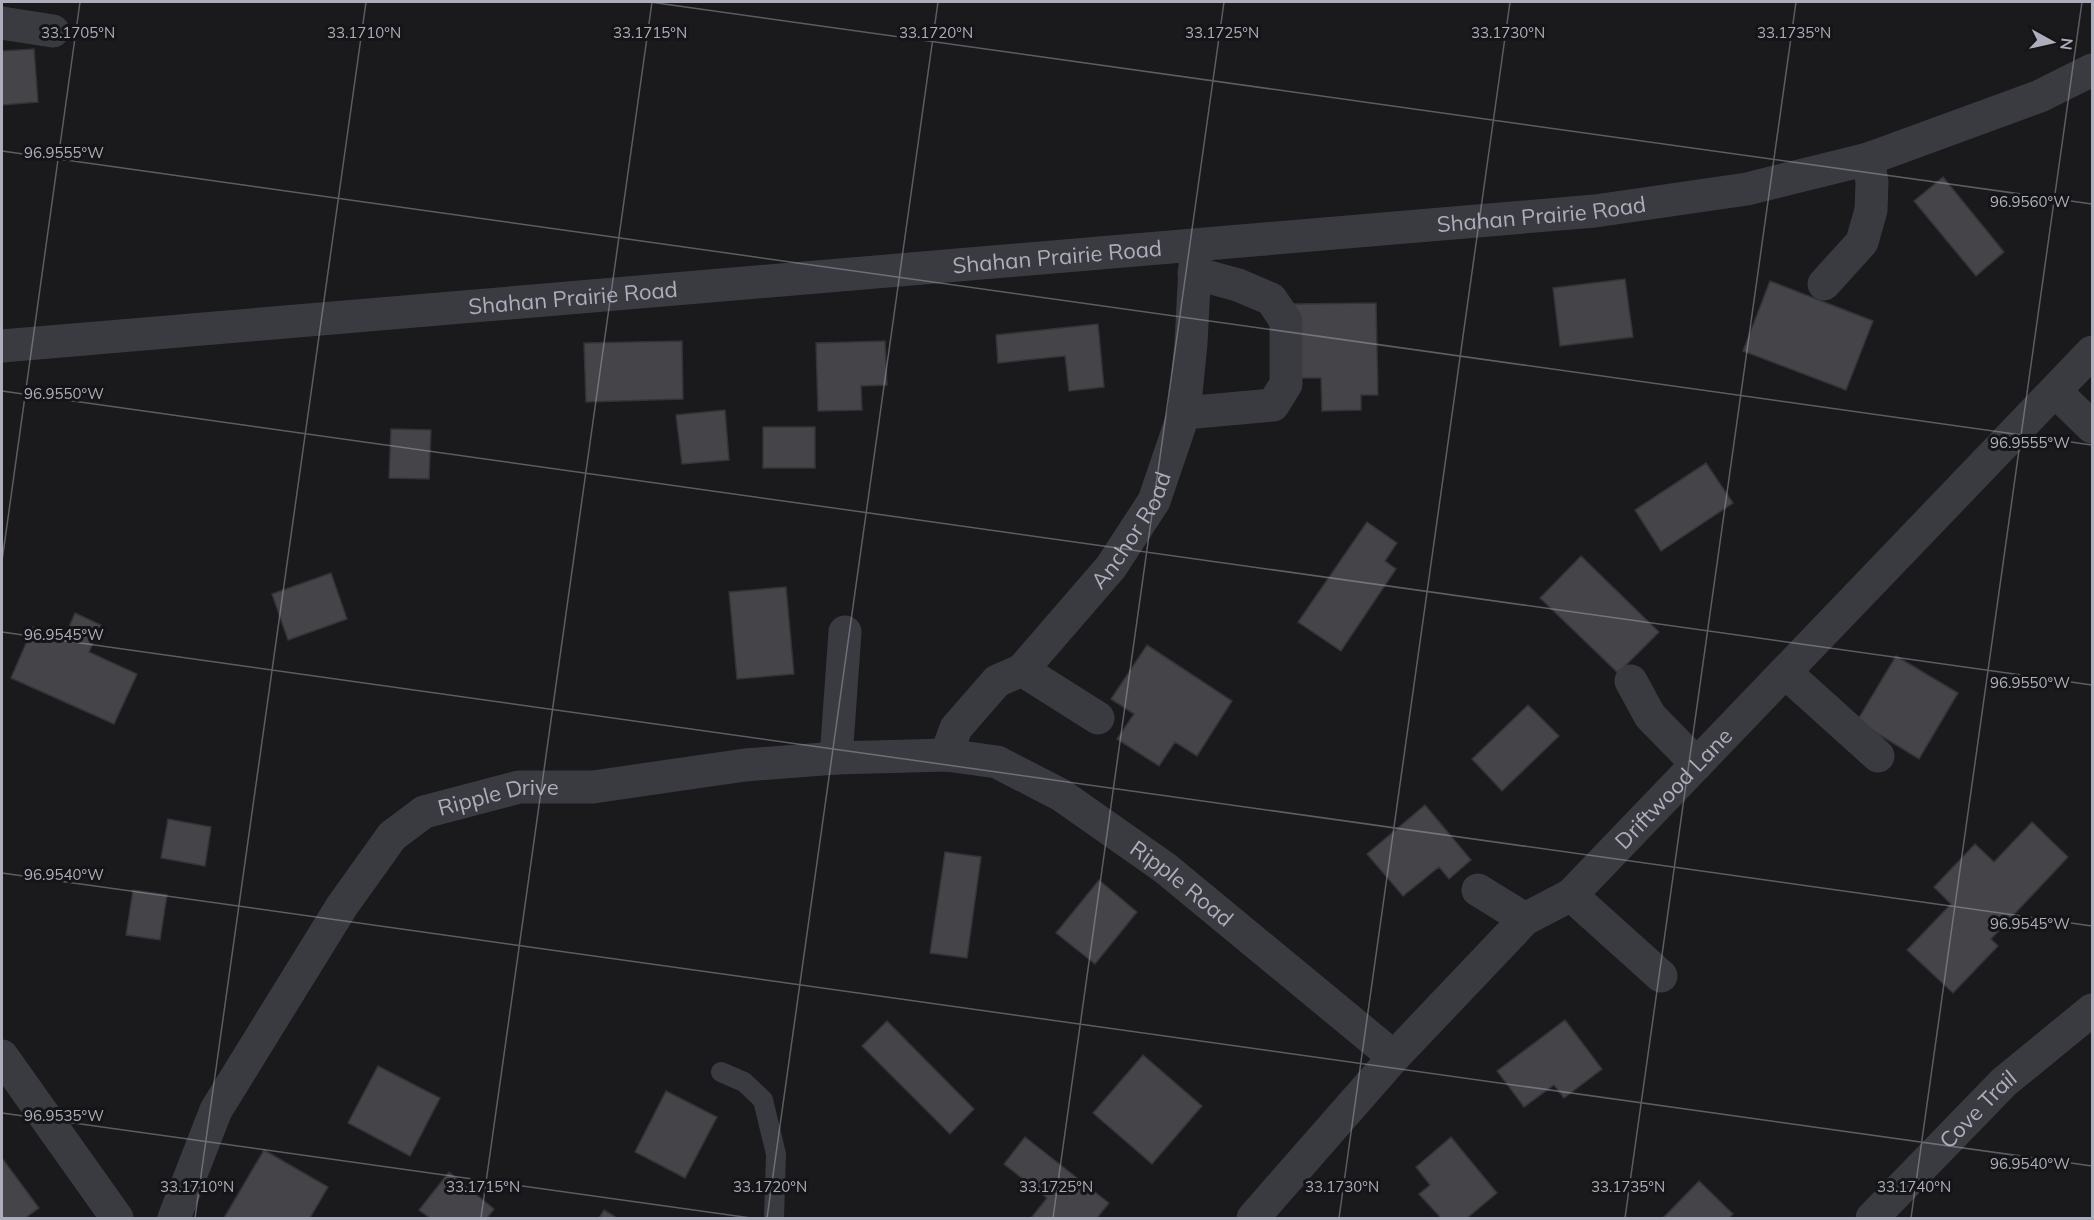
<svg xmlns="http://www.w3.org/2000/svg" width="2094" height="1220" font-family="Mulish,sans-serif">
  <style>
    .building { fill: #444449; stroke: #343438; stroke-width: 1.5 }
    .lines { fill: none; stroke-linecap: round; stroke-linejoin: round }
    .service { stroke: #3a3b41; stroke-width: 20 }
    .minor { stroke: #3a3b41; stroke-width: 33 }
    .tertiary { stroke: #3a3b41; stroke-width: 33 }
    .ticks { fill: none; stroke: #acafbb; stroke-width: 1.5; stroke-opacity: 0.45 }
    .labels { text-anchor: middle; dominant-baseline: central; stroke-width: 6; stroke-linejoin: round; paint-order: stroke }
    .street-label { font-size: 22px; fill: #acafbb; stroke: #151417 }
    .ticks-label { font-size: 15px; text-anchor: middle; fill: #acafbb; stroke: #151417; stroke-width: 6; stroke-linejoin: round; paint-order: stroke }
  </style>
  <rect width="100%" height="100%" fill="#1a1a1c"/>
  <path class="building" d="M34 49 38 102 2 105V51Z
    M1943 177 2004 252 1976 276 1914 201Z
    M1625 279 1633 337 1560 346 1553 288Z
    M1770 281 1873 321 1846 390 1743 351Z
    M1376 303 1378 395H1361V410L1322 411 1321 378H1294L1293 304Z
    M1098 324 1104 387 1069 391 1065 356 998 363 996 335Z
    M682 341 683 399 586 402 584 343Z
    M885 341 887 385 861 386 862 410 818 411 816 343Z
    M725 410 729 460 682 464 676 415Z
    M763 427H815V468H763Z
    M391 429 431 430 429 479 389 478Z
    M1706 463 1733 503 1661 551 1635 510Z
    M1367 522 1397 543 1385 561 1396 569 1341 651 1298 622Z
    M1581 556 1659 632 1618 673 1540 598Z
    M331 573 347 619 288 640 272 594Z
    M786 587 794 674 737 679 729 592Z
    M75 613 101 625 89 652 137 674 114 724 11 678 33 627 63 641Z
    M1147 645 1232 701 1197 756 1175 742 1159 766 1117 739 1134 714 1111 699Z
    M1896 656 1958 693 1919 759 1857 721Z
    M1528 705 1559 736 1502 791 1472 759Z
    M1425 805 1471 860 1449 879 1439 867 1403 896 1367 854Z
    M168 819 211 827 205 866 161 858Z
    M2032 822 2068 857 1991 939 1998 946 1953 993 1907 950 1951 904 1934 887 1975 844 1994 862Z
    M945 852 981 857 967 958 930 953Z
    M1099 880 1137 912 1095 964 1056 933Z
    M133 890 167 895 160 940 126 935Z
    M1565 1020 1602 1069 1564 1098 1554 1085 1524 1107 1497 1071Z
    M887 1021 974 1109 950 1134 862 1046Z
    M1143 1055 1202 1106 1152 1164 1093 1113Z
    M378 1066 440 1098 410 1156 348 1123Z
    M666 1091 717 1117 685 1178 635 1152Z
    M1025 1137 1109 1203 1097 1218H1031L1047 1198 1004 1164Z
    M1451 1137 1497 1193 1467 1218H1441L1419 1194 1430 1185 1416 1167Z
    M264 1150 328 1187 310 1218H224Z
    M2 1158 39 1208 25 1218H2Z
    M449 1172 494 1209 487 1218H430L419 1210Z
    M1699 1181 1733 1214 1729 1218H1663Z
    M604 1210 617 1218H599Z"/>
  <g class="lines">
    <path class="service" d="M721 1072 744 1082 763 1100 776 1154 774 1218"/>
    <g class="minor">
      <path d="M2 23 53 31"/>
      <path d="M1824 284 1862 242 1871 210 1872 182 1868 159"/>
      <path d="M2056 392 2092 427"/>
      <path d="M1184 413 1273 405 1286 384V321L1271 299 1238 285 1194 273"/>
      <path d="M1022 670 1098 718"/>
      <path d="M1785 672 1878 756"/>
      <path d="M1631 681 1650 716 1697 764"/>
      <path id="s1" d="M946 755 956 728 997 681 1022 670 1111 567 1154 501 1184 413 1191 343 1196 247"/>
      <path d="M836 758 845 632"/>
      <path d="M1478 890 1525 919"/>
      <path d="M1571 895 1661 976"/>
      <path d="M2 1056 117 1218"/>
      <path id="s2" d="M174 1218 216 1110 342 906 392 836 424 812 519 787H593L745 765 836 758 946 755 997 762 1061 795 1165 868 1394 1057"/>
      <path id="s3" d="M1253 1218 1394 1057 1525 919 1571 895 2092 352"/>
      <path id="s4" d="M1872 1218 2004 1082 2092 1010"/>
    </g>
    <path class="tertiary" id="s5" d="M2 346 1595 211 1747 189 1868 159 2040 96 2092 70"/>
  </g>
  <path class="ticks" d="M650 2 2092 204M2 151 2092 445M2 391 2092 685M2 561 80 2M2 632 2092 926M2 873 2092 1166M2 1113 751 1218M195 1218 366 2M481 1218 652 2M767 1218 938 2M1053 1218 1224 2M1339 1218 1510 2M1625 1218 1796 2M1911 1218 2082 2"/>
  <g class="labels">
    <g class="street-label">
      <text stroke="none"><textPath href="#s5" startOffset="1545">Shahan Prairie Road</textPath></text>
      <text stroke="none"><textPath href="#s5" startOffset="1059">Shahan Prairie Road</textPath></text>
      <text stroke="none"><textPath href="#s5" startOffset="573">Shahan Prairie Road</textPath></text>
      <text stroke="none"><textPath href="#s1" startOffset="297">Anchor Road</textPath></text>
      <text stroke="none"><textPath href="#s3" startOffset="604">Driftwood Lane</textPath></text>
      <text stroke="none"><textPath href="#s2" startOffset="558">Ripple Drive</textPath></text>
      <text stroke="none"><textPath href="#s2" startOffset="1282">Ripple Road</textPath></text>
      <text stroke="none"><textPath href="#s4" startOffset="152">Cove Trail</textPath></text>
    </g>
  </g>
  <g class="ticks-label">
    <text x="78" y="38">33.1705°N</text>
    <text x="364" y="38">33.1710°N</text>
    <text x="650" y="38">33.1715°N</text>
    <text x="936" y="38">33.1720°N</text>
    <text x="1222" y="38">33.1725°N</text>
    <text x="1508" y="38">33.1730°N</text>
    <text x="1794" y="38">33.1735°N</text>
    <text x="64" y="158">96.9555°W</text>
    <text x="2030" y="207">96.9560°W</text>
    <text x="64" y="399">96.9550°W</text>
    <text x="2030" y="448">96.9555°W</text>
    <text x="64" y="640">96.9545°W</text>
    <text x="2030" y="688">96.9550°W</text>
    <text x="64" y="880">96.9540°W</text>
    <text x="2030" y="929">96.9545°W</text>
    <text x="64" y="1121">96.9535°W</text>
    <text x="2030" y="1169">96.9540°W</text>
    <text x="197" y="1192">33.1710°N</text>
    <text x="483" y="1192">33.1715°N</text>
    <text x="770" y="1192">33.1720°N</text>
    <text x="1056" y="1192">33.1725°N</text>
    <text x="1342" y="1192">33.1730°N</text>
    <text x="1628" y="1192">33.1735°N</text>
    <text x="1914" y="1192">33.1740°N</text>
  </g>
  <rect width="2094" height="1220" fill="none" stroke="#acafbb" stroke-width="6"/>
  <g transform="translate(2052 42) rotate(98)" stroke="#151417" stroke-width="4.5" paint-order="stroke">
  <path d="M0-4.5L10 22L0 15L-10 22Z" fill="#acafbb"/>
  <text y="-9" font-size="16" font-weight="bold" text-anchor="middle" fill="#acafbb">N</text>
  </g>
</svg>
